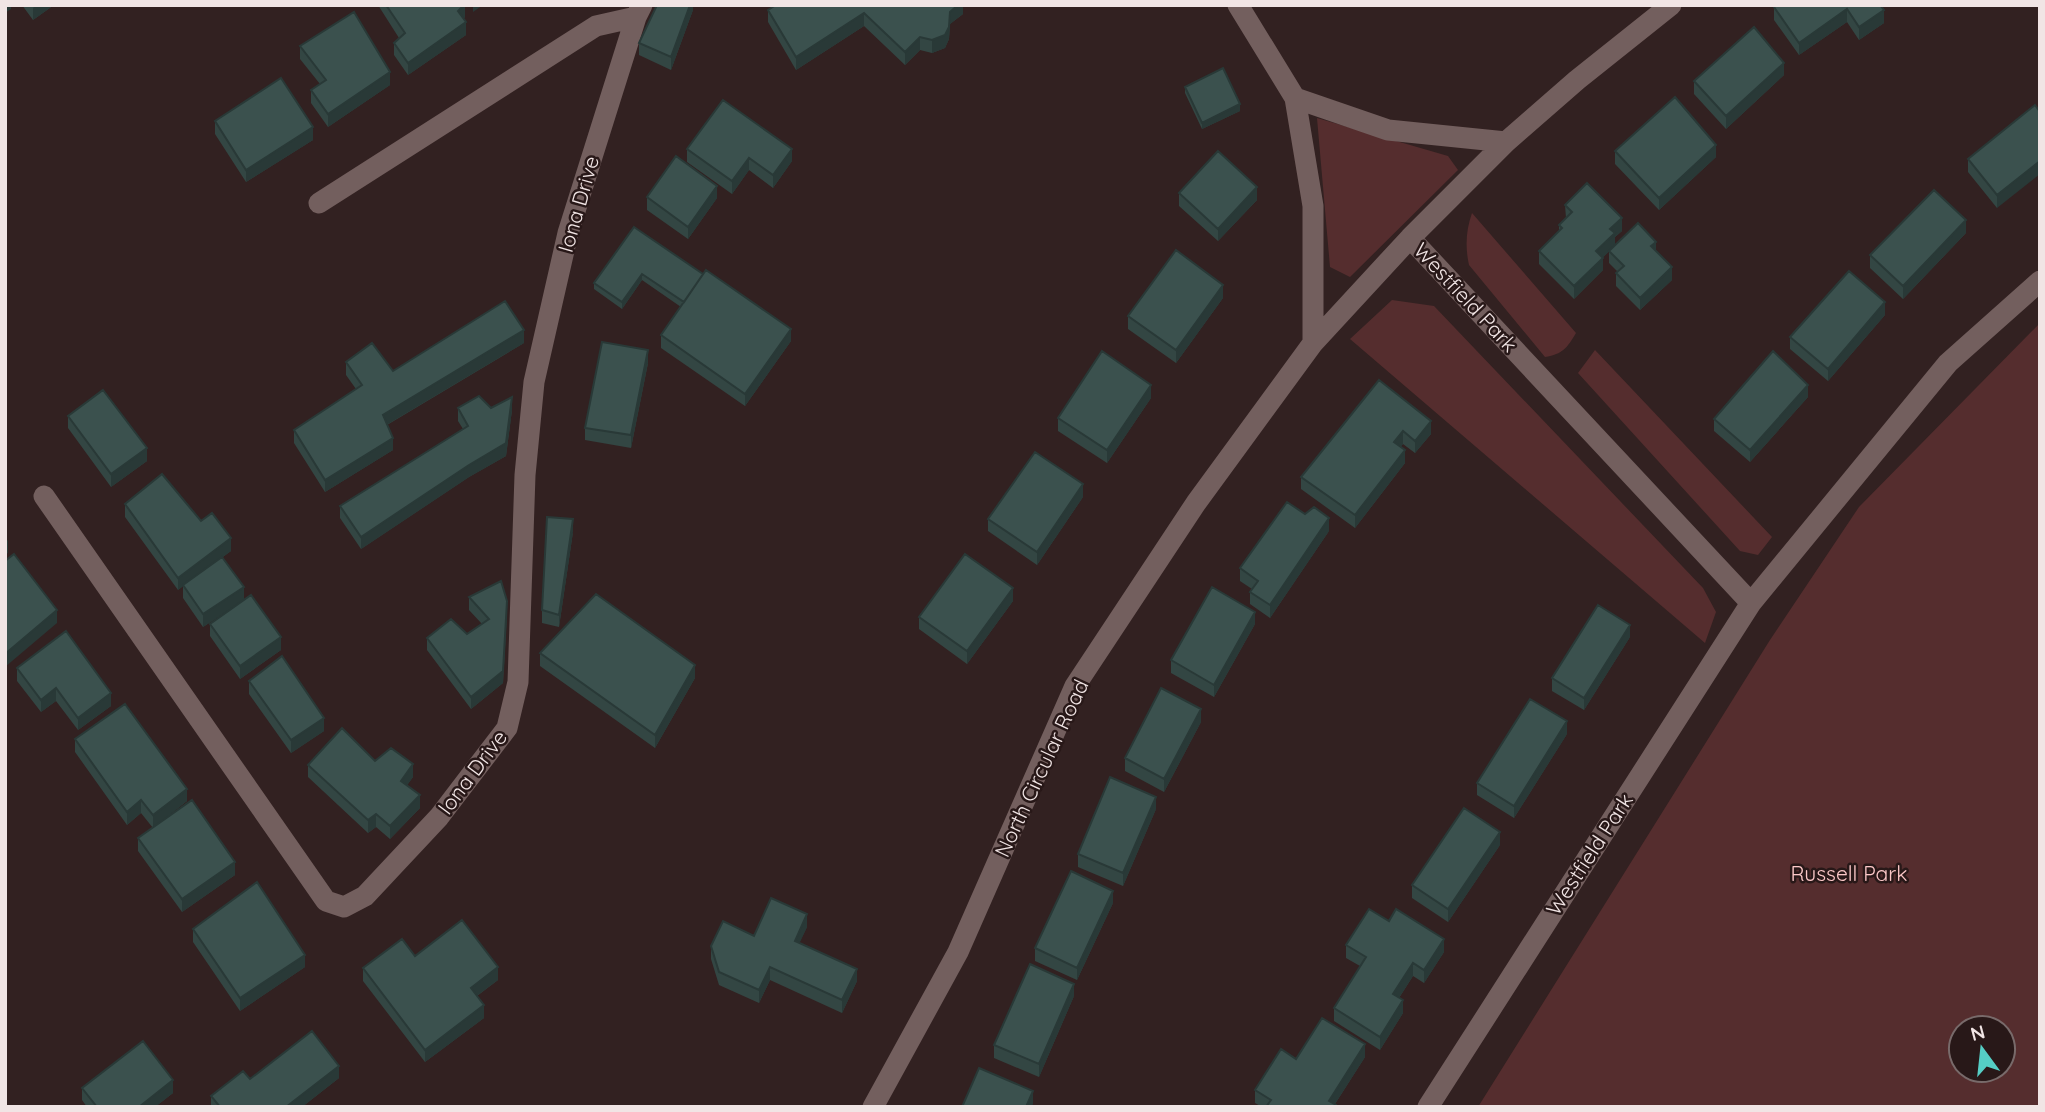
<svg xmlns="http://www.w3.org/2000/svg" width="2045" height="1112" font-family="Quicksand,sans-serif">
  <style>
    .green { fill: #552d2e; fill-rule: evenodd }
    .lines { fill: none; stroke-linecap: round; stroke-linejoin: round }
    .minor { stroke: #735f5e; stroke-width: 21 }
    .wall { fill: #334643 }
    .shaded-wall { fill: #293937 }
    .building { fill: #3b514e; stroke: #293937; stroke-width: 2 }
    .labels { text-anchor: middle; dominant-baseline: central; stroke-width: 5; stroke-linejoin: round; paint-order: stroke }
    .street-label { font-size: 21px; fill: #f1e5e5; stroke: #281818 }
    .park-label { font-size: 21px; fill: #fcc8c8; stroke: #281818 }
  </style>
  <rect width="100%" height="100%" fill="#322121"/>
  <path class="green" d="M1317 118 1448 156 1458 170 1350 277 1330 267Z
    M1472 213 1576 333C1567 348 1563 354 1545 357L1469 265C1465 247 1466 230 1472 213Z
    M1392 300 1434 306 1703 588 1716 612 1705 643 1350 339Z
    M2040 323V1107H1478L1770 640 1859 507ZM2003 1028V1070H1961V1028Z
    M1595 350 1772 537 1758 555 1740 551 1578 373Z"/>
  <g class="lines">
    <path class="minor" d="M1238 5 1295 98 1313 206V343
      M1295 98 1388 130 1506 142
      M319 203 596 26 636 17
      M1410 238 1751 603
      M44 496 326 901 344 907 365 896 439 817 507 728 518 682 525 475 534 382 568 233 636 17 642 5
      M873 1107 958 952 1075 686 1196 503 1313 343 1410 238 1506 142 1577 80 1671 5
      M1428 1107 1751 603 1948 363 2040 281"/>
  </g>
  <path class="wall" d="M22 5H54L33 20Z
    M378 5H465V17L463 19 466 35 408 75 394 55V43L399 38Z
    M693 5V10L671 70 639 55V43Z
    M963 5V14L950 24 949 39 945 48 932 53 920 50 905 65 864 26 796 70 768 22V10Z
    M1880 5 1884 23 1859 40 1847 22 1799 55 1774 20V7Z
    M300 46 390 85 328 127 311 103V90L320 84 300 59Z
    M1784 75 1726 129 1694 94V81Z
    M1185 87 1240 111 1202 129 1185 93Z
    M2035 105 1997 208 1968 172V159Z
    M215 121 313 140 246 182 215 134Z
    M687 149 792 161 773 188 749 170 732 194 687 162Z
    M1615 151 1716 157 1659 210 1615 164Z
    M1179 193 1257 200 1218 241 1179 206Z
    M647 197 717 198 688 239 647 210Z
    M1565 205 1622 231 1615 237V246L1656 251 1672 280 1640 310 1616 286V273L1618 272 1609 263V251L1603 257V270L1574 299 1539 264V251L1559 232V225L1566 218Z
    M634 227 791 341 745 406 661 348V335L681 307 642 280 622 309 594 289V283Z
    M1966 233 1903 299 1870 268V255Z
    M1223 298 1176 363 1128 329V316Z
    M1885 315 1828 381 1790 349V337Z
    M524 343 387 425 393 450 325 492 294 443V430L356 389 346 375V362L393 371Z
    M648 363 631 448 585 440V428Z
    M1379 380 1431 434 1415 453 1403 444 1400 447 1405 463 1355 528 1301 489V477Z
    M1808 397 1750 462 1714 431V419Z
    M1151 398 1107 463 1058 431V418Z
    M458 408H491L512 410 506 456 469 477 361 549 340 518V506L463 429 458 421Z
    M68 416 147 461 111 487 68 428Z
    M1083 497 1037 565 988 531V519Z
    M125 504 201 521 231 551 220 559 244 600 203 627 183 598V586L178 590 125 517Z
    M1329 531 1270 618 1250 604V592L1252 589 1240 581V568Z
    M573 532 559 627 542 623V610Z
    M469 597 507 614 503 683 471 709 427 650V638L467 634 482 624 469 610Z
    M1013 601 967 664 919 629V617Z
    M210 624 281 650 240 679 210 636Z
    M1255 624 1214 697 1171 673V660Z
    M1630 637 1584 710 1552 691V678Z
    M540 653 695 678 655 748 540 666Z
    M17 668 111 706 78 730 56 701 41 712 17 681Z
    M249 681 324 731 291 753 249 694Z
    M1201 722 1164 792 1125 771V758Z
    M1567 734 1514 818 1477 795V783Z
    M75 739 187 801 153 828 141 813 127 825 75 752Z
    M375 761 413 777 407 785 420 808 390 839 376 827 368 833 308 777V765Z
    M1156 809 1123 886 1078 867V854Z
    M138 838 235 875 182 912 138 851Z
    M1500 845 1448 922 1412 898V885Z
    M1113 903 1077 980 1035 961V948Z
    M1389 921 1444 952 1424 983 1413 976 1399 998 1403 1013 1380 1050 1334 1021V1008L1360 966 1346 958V945Z
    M807 927 799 943 857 981 842 1013 770 980 759 1003 719 985 711 959V946L754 936Z
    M193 929 305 967 240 1011 193 942Z
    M415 956 498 980 477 996 484 1018 425 1062 363 981V968Z
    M1074 996 1039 1077 994 1058V1045Z
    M1365 1057 1335 1104 1336 1107H1262L1255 1103V1090L1296 1059Z
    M339 1078 302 1107H211V1096L250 1079Z
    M82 1088 173 1093 155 1107H87L82 1100Z"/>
  <path class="shaded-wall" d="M5 5H11V9L5 13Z
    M36 5H54L33 20V8Z
    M465 5V17L458 23V11Z
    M473 5H483L473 12Z
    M690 5H693V10L671 70V57Z
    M958 5H963V14L950 24 949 39 945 48 932 53V40L950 12Z
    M1847 9V22L1799 55V43Z
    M1884 10V23L1859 40V27Z
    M864 13V26L796 70V57Z
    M466 22V35L408 75V63Z
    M920 37V50L905 65V52Z
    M1784 63V75L1726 129V116Z
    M390 72V85L328 127V114Z
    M1240 104V111L1202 129V123Z
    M313 127V140L246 182V170Z
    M1716 145V157L1659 210V198Z
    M792 149V161L773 188V175Z
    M749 158V170L732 194V181Z
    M2040 161V174L1997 208V195Z
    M717 186V198L688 239V227Z
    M1257 187V200L1218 241V229Z
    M1622 218V231L1615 237V246L1596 264V251L1610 229Z
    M1966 220V233L1903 299V286Z
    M1656 242V255L1651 246Z
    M1603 258V270L1574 299V286Z
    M1672 267V280L1640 310V298Z
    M642 274V280L622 309V302Z
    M1223 285V298L1176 363V350Z
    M1885 302V315L1828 381V369Z
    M791 329V341L745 406V394Z
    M524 330V343L383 427V415Z
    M648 350V363L631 448V435Z
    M1151 385V398L1107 463V450Z
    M1808 385V397L1750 462V450Z
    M512 397V410L506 456 469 477 361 549V537Z
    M1431 421V434L1415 453V441Z
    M1403 431V444L1394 455V442Z
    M393 438V450L325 492V480Z
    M147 448V461L111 487V474Z
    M1405 450V463L1355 528V515Z
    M1083 484V497L1037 565V552Z
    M1329 518V531L1270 618V605Z
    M573 519V532L559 627V615Z
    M231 538V551L178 590V578Z
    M8 540V553L5 555V542Z
    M244 587V600L203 627V614Z
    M1013 588V601L967 664V651Z
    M507 601 503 683 471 709V697Z
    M57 610V623L5 667V654Z
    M1255 612V624L1214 697V685Z
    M1630 625V637L1584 710V698Z
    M281 637V650L240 679V666Z
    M695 665V678L655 748V735Z
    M56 688V701L41 712V700Z
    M111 693V706L78 730V718Z
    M1201 709V722L1164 792V779Z
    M324 718V731L291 753V740Z
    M1567 721V734L1514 818V806Z
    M413 764V777L401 794V781Z
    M187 789V801L153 828V815Z
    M420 795V808L390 839V826Z
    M1156 797V809L1123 886V873Z
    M141 800V813L127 825V812Z
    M376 814V827L368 833V820Z
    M1500 832V845L1448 922V909Z
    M235 862V875L182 912V899Z
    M1113 891V903L1077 980V968Z
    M807 914V927L795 953V941Z
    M1444 939V952L1424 983V970Z
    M305 955V967L240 1011V998Z
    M1413 963V976L1393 1007V994Z
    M498 967V980L471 1000V988Z
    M770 967V980L759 1003V990Z
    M857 969V981L842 1013V1000Z
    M1074 984V996L1039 1077V1064Z
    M1403 1000V1013L1380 1050V1037Z
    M484 1005V1018L425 1062V1050Z
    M1365 1044V1057L1333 1107 1329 1101Z
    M339 1066V1078L302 1107H286Z
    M173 1080V1093L155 1107H139Z
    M1033 1091V1104L1032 1107H1026Z"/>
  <path class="building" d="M386 5H464L458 11 466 22 408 63 394 43 405 33Z
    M657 5H690L671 57 639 43Z
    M776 5H958L950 12 949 27 945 35 932 40 920 37 905 52 864 13 796 57 768 10Z
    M1777 5H1880L1884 10 1859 27 1847 9 1799 43 1774 7Z
    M354 12 390 72 328 114 311 90 326 80 300 46Z
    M1754 27 1784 63 1726 116 1694 81Z
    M1223 68 1240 104 1202 123 1185 87Z
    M281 78 313 127 246 170 215 121Z
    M1675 97 1716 145 1659 198 1615 151Z
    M723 100 792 149 773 175 749 158 732 181 687 149Z
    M2035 105 2040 112V161L1997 195 1968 159Z
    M1218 151 1257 187 1218 229 1179 193Z
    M676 156 717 186 688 227 647 197Z
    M1587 183 1622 218 1610 229 1615 233 1596 251 1603 258 1574 286 1539 251 1562 228 1559 225 1572 212 1565 205Z
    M1934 190 1966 220 1903 286 1870 255Z
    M1638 223 1656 242 1651 246 1672 267 1640 298 1616 273 1624 266 1609 251Z
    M634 227 703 274 684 302 642 274 622 302 594 283Z
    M1176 250 1223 285 1176 350 1128 316Z
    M706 270 791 329 745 394 661 335Z
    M1849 271 1885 302 1828 369 1790 337Z
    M505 301 524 330 383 415 393 438 325 480 294 430 362 385 346 362 372 343 393 371Z
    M602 342 648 350 631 435 585 428Z
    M1102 351 1151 385 1107 450 1058 418Z
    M1773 351 1808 385 1750 450 1714 419Z
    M1379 380 1431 421 1415 441 1403 431 1394 442 1405 450 1355 515 1301 477Z
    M103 390 147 448 111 474 68 416Z
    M479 396 491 408 512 397 506 443 469 465 361 537 340 506 468 426 458 408Z
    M1035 452 1083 484 1037 552 988 519Z
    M162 474 201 521 212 513 231 538 178 578 125 504Z
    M1287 502 1305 514 1314 507 1329 518 1270 605 1250 592 1258 581 1240 568Z
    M547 517 573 519 559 615 542 610Z
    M14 554 57 610 5 654V561Z
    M965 554 1013 588 967 651 919 617Z
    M222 557 244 587 203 614 183 585Z
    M501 581 507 601 503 671 471 697 427 638 451 619 467 634 489 619 469 597Z
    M1212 587 1255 612 1214 685 1171 660Z
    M596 594 695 665 655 735 540 653Z
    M251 595 281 637 240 666 210 624Z
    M1598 605 1630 625 1584 698 1552 678Z
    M66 631 111 693 78 718 56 688 41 700 17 668Z
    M282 656 324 718 291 740 249 681Z
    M1161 688 1201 709 1164 779 1125 758Z
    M1530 699 1567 721 1514 806 1477 783Z
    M125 704 187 789 153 815 141 800 127 812 75 739Z
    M342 728 375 761 391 748 413 764 401 781 420 795 390 826 376 814 368 820 308 765Z
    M1110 777 1156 797 1123 873 1078 854Z
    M192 800 235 862 182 899 138 838Z
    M1464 808 1500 832 1448 909 1412 885Z
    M1071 871 1113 891 1077 968 1035 948Z
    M257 882 305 955 240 998 193 929Z
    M771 898 807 914 795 941 857 969 842 1000 770 967 759 990 719 972 711 946 723 921 754 936Z
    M1369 909 1389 921 1396 909 1444 939 1424 970 1413 963 1393 994 1403 1000 1380 1037 1334 1008 1366 957 1346 945Z
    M462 920 498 967 471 988 484 1005 425 1050 363 968 402 939 415 956Z
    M1030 964 1074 984 1039 1064 994 1045Z
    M1322 1018 1365 1044 1329 1101 1336 1105 1335 1107H1266L1271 1100 1255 1090 1281 1049 1296 1059Z
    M312 1031 339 1066 286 1107H220L211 1096 243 1071 250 1079Z
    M143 1041 173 1080 139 1107H97L82 1088Z
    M979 1068 1033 1091 1026 1107H962Z"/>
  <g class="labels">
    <g class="street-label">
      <text transform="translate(578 204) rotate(-74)">Iona Drive</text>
      <text transform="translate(1466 297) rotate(47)">Westfield Park</text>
      <text transform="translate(1041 768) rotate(-65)">North Circular Road</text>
      <text transform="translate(472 772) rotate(-53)">Iona Drive</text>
      <text transform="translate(1589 854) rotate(-57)">Westfield Park</text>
    </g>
    <g class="park-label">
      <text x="1849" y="873">Russell Park</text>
    </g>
  </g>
  <rect width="2045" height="1112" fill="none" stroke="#f1e5e5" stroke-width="14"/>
  <g transform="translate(1982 1049) rotate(345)"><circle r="33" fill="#281818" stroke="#786a6a" stroke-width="2"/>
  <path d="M0-5L12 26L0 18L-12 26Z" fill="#55cec5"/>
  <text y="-10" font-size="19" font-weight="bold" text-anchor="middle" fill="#f1e5e5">N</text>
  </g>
</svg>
